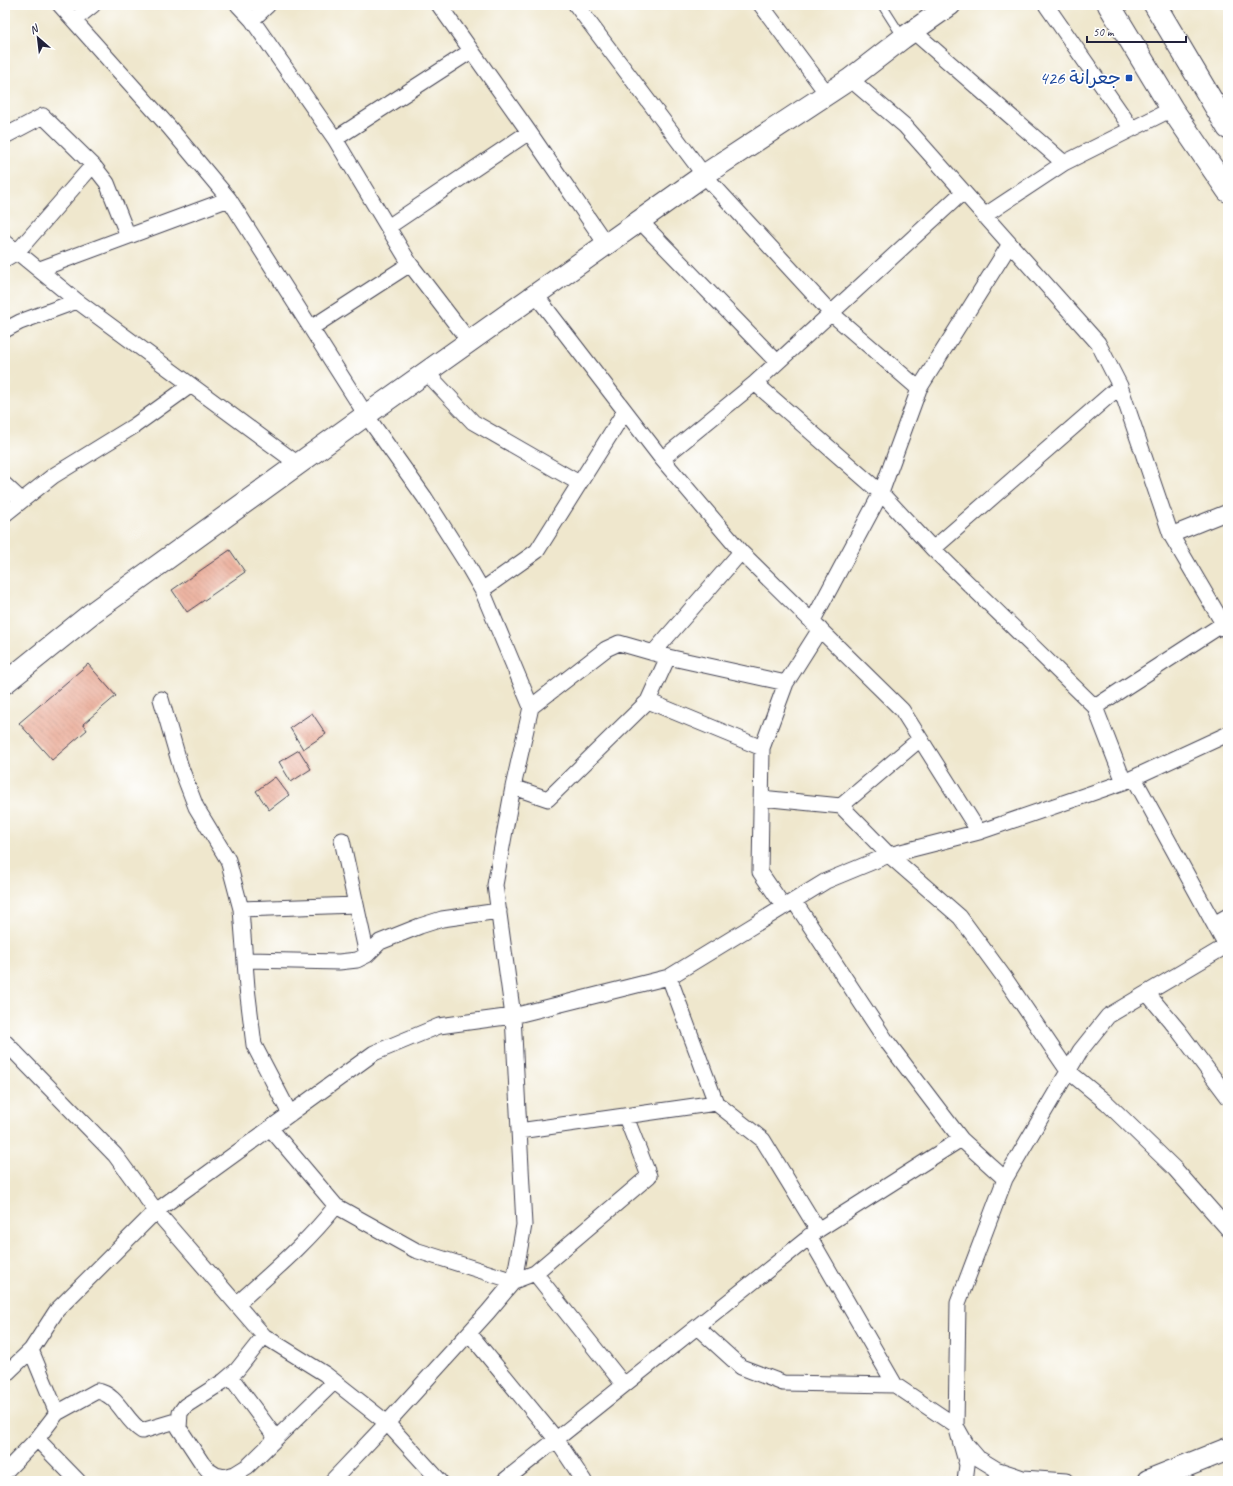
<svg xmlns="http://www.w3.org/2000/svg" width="1233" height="1486" font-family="Caveat,'Playpen Sans Arabic',sans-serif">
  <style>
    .building { fill: url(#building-back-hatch) }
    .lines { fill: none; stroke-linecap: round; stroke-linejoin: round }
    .service-casing { stroke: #414051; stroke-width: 10 }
    .minor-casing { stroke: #414051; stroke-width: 17 }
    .secondary-casing { stroke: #414051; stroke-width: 23 }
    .primary-casing { stroke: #414051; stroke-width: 24 }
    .trunk-casing { stroke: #414051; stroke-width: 24 }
    .service { stroke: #fff; stroke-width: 8 }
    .minor { stroke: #fff; stroke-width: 15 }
    .secondary { stroke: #fff; stroke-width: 21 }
    .primary { stroke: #fff; stroke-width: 22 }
    .trunk { stroke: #fff; stroke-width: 22 }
    .transit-dot { fill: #1a4fb4; stroke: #fff; stroke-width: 1.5 }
    .labels { text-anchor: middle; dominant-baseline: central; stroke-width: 3.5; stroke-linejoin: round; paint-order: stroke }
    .transit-label { font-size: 19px; fill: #164399; stroke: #fff; text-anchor: end }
  </style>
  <defs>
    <pattern id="building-back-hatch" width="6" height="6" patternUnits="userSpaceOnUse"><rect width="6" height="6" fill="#ebaf9b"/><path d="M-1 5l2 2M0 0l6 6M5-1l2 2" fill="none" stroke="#c99686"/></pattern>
  </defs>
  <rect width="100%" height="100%" fill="#fff"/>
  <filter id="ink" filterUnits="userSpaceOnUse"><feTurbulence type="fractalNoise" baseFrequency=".025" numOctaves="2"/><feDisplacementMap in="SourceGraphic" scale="8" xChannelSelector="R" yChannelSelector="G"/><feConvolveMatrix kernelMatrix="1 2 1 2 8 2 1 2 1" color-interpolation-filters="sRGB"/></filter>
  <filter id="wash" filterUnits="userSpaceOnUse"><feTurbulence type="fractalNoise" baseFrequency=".012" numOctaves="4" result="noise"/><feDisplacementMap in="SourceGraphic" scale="16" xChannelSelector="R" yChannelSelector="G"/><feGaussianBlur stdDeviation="0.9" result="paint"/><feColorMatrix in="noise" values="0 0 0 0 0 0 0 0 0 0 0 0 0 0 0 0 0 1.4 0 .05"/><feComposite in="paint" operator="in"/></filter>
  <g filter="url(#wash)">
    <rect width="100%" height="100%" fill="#efe7cd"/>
    <g id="blocks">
      <path class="building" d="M230 550 245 572 187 612 172 590Z
        M88 664 116 696 83 724 87 730 52 760 19 723Z
        M312 713 326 734 303 749 290 728Z
        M299 750 311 769 291 782 279 762Z
        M275 777 289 795 269 810 256 791Z"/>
    </g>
  </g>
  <g filter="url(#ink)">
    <use href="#blocks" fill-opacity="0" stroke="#414051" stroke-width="1"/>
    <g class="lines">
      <g class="service-casing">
        <path id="service" d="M882 5 903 38"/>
      </g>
      <g class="minor-casing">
        <path id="minor" d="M60 5 169 127 229 199 366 415 425 498 467 564 482 590 531 707 513 787 495 885 513 1016 524 1225 514 1281 488 1312 387 1423 332 1481
          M238 5 252 20 335 139 410 264 469 341
          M439 5 529 132 606 244
          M576 5 704 175 831 313 919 389
          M761 5 828 95
          M1046 5 1132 129
          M74 20 93 5
          M252 20 268 5
          M913 31 1064 163
          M850 79 905 126 1098 343 1120 386 1171 535 1228 632
          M5 136 43 116 93 165 107 183 128 236
          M335 139 471 51
          M984 216 1064 163 1172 109
          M639 220 777 362
          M388 227 529 132
          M5 242 77 301 298 464
          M5 259 17 252 93 165
          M40 269 229 199
          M535 294 662 459 741 552 902 710 979 832
          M311 328 410 264
          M5 330 20 322 77 301
          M426 372 473 422 579 483
          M755 383 881 493 933 549 1095 707 1124 782
          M662 459 755 383 963 192
          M5 485 21 500
          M5 514 53 476 134 426 191 385
          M1171 535 1228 512
          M933 549 1120 386
          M482 590 537 551 625 411
          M812 622 881 493 919 389 1010 244
          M653 653 741 552
          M668 657 786 683
          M161 699 181 768 196 807 228 860 241 909 247 988 254 1045 290 1114
          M648 701 762 748
          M1095 707 1223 624
          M513 787 548 799 648 701 668 657 619 643 606 649 531 707
          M761 798 841 806 889 855 960 917 1004 977 1068 1071 1107 1103 1175 1169 1228 1229
          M841 806 920 739
          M342 840 367 955
          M794 901 885 1039 961 1139 1005 1179 958 1303 956 1426 967 1465 965 1481
          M784 907 760 872 762 748 786 683 820 629
          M241 909 356 905
          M1214 924 1228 916
          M245 960 339 962 357 960 367 955 380 942 420 926 442 919 499 911
          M669 977 716 1103 763 1140 818 1230
          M1147 993 1178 1030 1228 1097
          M5 1042 115 1155 156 1211 264 1336 325 1374 387 1423 440 1481
          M270 1128 336 1206 415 1250 514 1281 535 1273 649 1176 626 1117
          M519 1131 716 1103
          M1005 1179 1080 1051 1108 1016 1226 946 1134 778
          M809 1236 895 1385
          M535 1273 624 1385
          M237 1304C271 1273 307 1243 336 1206
          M697 1327 741 1367 783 1383 895 1385 956 1426 966 1444 978 1458 996 1469 1023 1478 1066 1481
          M469 1333 556 1439 584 1481
          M264 1336 237 1370 224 1381 185 1406 180 1413 179 1428 202 1463 208 1470 216 1475 225 1477 235 1474 248 1466 334 1382
          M31 1350 57 1413
          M5 1375 31 1350 57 1310 156 1211 374 1053 439 1026 513 1016 669 977 826 881 889 855 979 832 1124 782 1228 734
          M230 1376 276 1438
          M37 1439 78 1481
          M5 1472 37 1439 57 1413 97 1391C118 1394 125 1421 142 1431L179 1420
          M504 1481 818 1230 961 1139
          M994 1481 1018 1478"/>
      </g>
      <g class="secondary-casing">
        <path id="secondary" d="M5 683 92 613 366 415 704 175 850 79 903 38 950 5"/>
      </g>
      <g class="primary-casing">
        <path id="primary" d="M1109 5 1172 109 1228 191
          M1155 5 1228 128"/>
      </g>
      <g class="trunk-casing">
        <path id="trunk" d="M1148 1481 1228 1449"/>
      </g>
      <use href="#service" class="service"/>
      <use href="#minor" class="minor"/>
      <use href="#secondary" class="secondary"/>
      <use href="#primary" class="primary"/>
      <use href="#trunk" class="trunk"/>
    </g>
  </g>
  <rect class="transit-dot" x="1125" y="74" width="8" height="8" rx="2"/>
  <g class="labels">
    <g class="transit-label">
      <text x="1121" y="78">جعرانة 426</text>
    </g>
  </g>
  <rect width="1233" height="1486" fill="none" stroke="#fff" stroke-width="20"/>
  <g transform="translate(38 38) rotate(332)" stroke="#ffffff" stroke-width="3" paint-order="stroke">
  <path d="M0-3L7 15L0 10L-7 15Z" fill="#22223b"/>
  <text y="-6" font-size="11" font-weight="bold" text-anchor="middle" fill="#22223b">N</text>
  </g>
  <path d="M1087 36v6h99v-6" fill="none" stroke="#22223b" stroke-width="2"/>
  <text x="1093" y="36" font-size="12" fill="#22223b" stroke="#ffffff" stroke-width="3" paint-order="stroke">50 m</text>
</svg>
